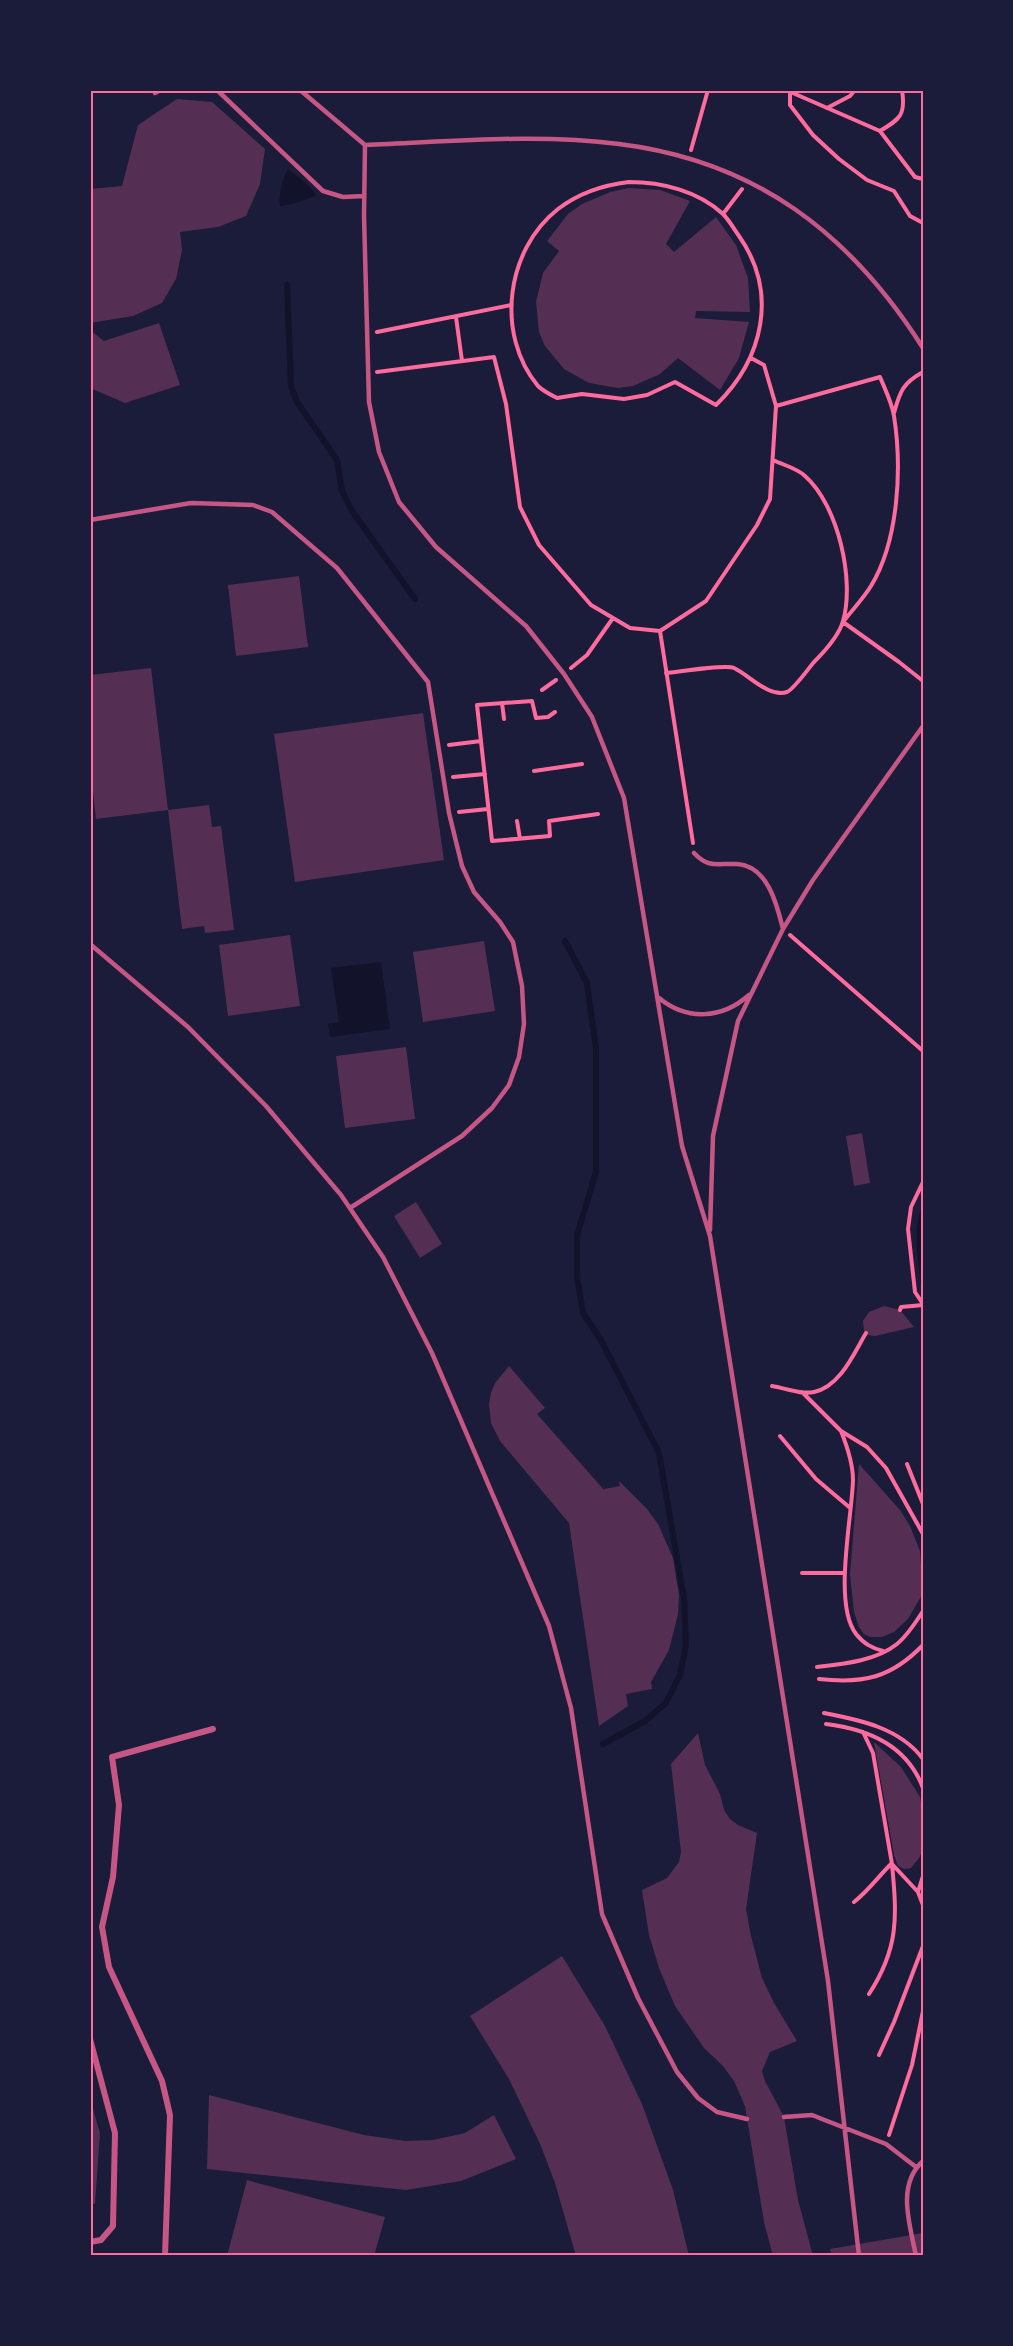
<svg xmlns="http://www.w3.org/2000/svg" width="1013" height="2346" font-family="Overpass,sans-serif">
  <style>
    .water { fill: #12122b }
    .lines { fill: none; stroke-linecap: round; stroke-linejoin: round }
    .stream { stroke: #12122b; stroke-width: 6 }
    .building { fill: #542f53 }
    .path { stroke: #ff6b9d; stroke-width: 4 }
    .service { stroke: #c65784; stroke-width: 4.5 }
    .minor { stroke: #c65784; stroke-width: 6 }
    .neatline { fill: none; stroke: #ff6b9d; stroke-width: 2 }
  </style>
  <rect width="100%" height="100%" fill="#1b1b3a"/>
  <path class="water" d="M288 169C298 177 310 185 316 195 310 199 287 206 280 206 278 198 283 177 288 169Z
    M381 962 390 1029 330 1037 328 1024 339 1022 331 968Z
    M923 1202V1285H921C918 1252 912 1234 923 1202Z"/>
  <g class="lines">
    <path class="stream" d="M287 285 291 386 297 402 337 460 342 491 352 511 415 599
      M565 941 587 983 596 1049V1172L577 1235V1277L583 1313 601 1340 659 1453 684 1599 686 1645 680 1675 666 1703 645 1721 603 1744"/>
  </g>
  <path class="building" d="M177 99 212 102 265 149 260 184 246 216 218 227 180 232 182 250 176 279 162 303 133 316 90 323V189L122 186 138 125Z
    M629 188 660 190 690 201 666 244 674 252 716 217 736 245 748 278 750 312 696 311 695 318 749 322 739 358 720 390 678 358 660 374 633 386 618 388 589 383 564 369 545 346 539 332 536 302 543 273 559 251 547 241 568 214 582 204 610 192Z
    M159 323 180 385 125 403 90 388V330L104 341Z
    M299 576 308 647 236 656 228 585Z
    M151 668 168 810 96 819 90 766V675Z
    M423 713 444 860 295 882 274 734Z
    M209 805 212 827 221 826 234 930 205 933 204 926 182 929 168 810Z
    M290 935 300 1006 228 1016 219 945Z
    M484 941 495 1011 423 1022 413 952Z
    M406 1047 415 1119 345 1128 336 1056Z
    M862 1133 870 1183 854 1186 846 1136Z
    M416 1202 442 1244 420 1258 394 1216Z
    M884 1306 900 1310 914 1327 875 1336 868 1335 864 1331 863 1321 869 1312Z
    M509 1366 545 1408 537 1414 605 1491 604 1489 620 1486 619 1481 647 1509 658 1524 673 1558 679 1595 678 1614 669 1650 651 1682 652 1689 626 1694 628 1706 599 1726 569 1523 500 1441 491 1423 489 1404 491 1393 495 1383Z
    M859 1464 900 1510 910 1526 920 1551 923 1593 908 1619 894 1632 882 1637H870L864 1634 859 1627 854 1612 850 1574Z
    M698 1733 705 1765 720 1794 724 1810 730 1819 738 1825 757 1833 746 1909 751 1936 762 1978 774 2003 797 2041 770 2052 762 2071 765 2081 784 2117 798 2200 813 2256H773L764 2222 745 2106 734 2081 723 2066 704 2048 675 2006 659 1968 649 1935 642 1890 667 1878 679 1862 681 1852 671 1764Z
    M874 1742 901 1767 920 1797 923 1812V1849L919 1858 911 1868 904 1869 898 1866 894 1855Z
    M562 1956 605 2026 642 2104 673 2190 689 2256H576L555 2183 541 2146 509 2079 470 2016Z
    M209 2095 364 2135 405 2141 433 2140 465 2133 494 2115 516 2159 461 2181 406 2190 207 2169Z
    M90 2099 100 2133 95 2204 90 2203Z
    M247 2180 385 2217 374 2256H227Z
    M923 2233V2256H832L830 2249Z"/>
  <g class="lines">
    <path class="path" d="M786 90 880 131 915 177 923 179
      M790 90V105L813 135 839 159 867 180 894 191 910 216 923 223
      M827 108 850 96 855 90
      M880 131C900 119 906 115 902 90
      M691 150 708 90
      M629 182C662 182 698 191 723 214 729 220 734 229 739 236 779 293 763 359 716 405L675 382 647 395 624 399 582 394 557 398C551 395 543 391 538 386 495 334 506 250 558 209 579 193 603 185 629 182Z
      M723 214 742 189
      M456 317 462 361
      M377 332 511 305
      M377 372 494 357 506 404 520 507 539 545 591 605 630 628 660 631 706 601 757 525 770 499 776 406 764 365 751 358
      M776 406 880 377C885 389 892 403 894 416 902 467 899 540 871 586 863 599 852 610 843 622L899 662 923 681
      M894 413C900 391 903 383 923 372
      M660 631 693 843
      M571 668 587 655 613 618
      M666 673C678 672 726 664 734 668 749 675 769 698 787 692 794 689 808 669 814 662 825 651 839 636 843 621 855 580 838 505 805 476 797 468 783 465 773 460
      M542 690 556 680
      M502 703 504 719
      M555 712 548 717 536 718 532 701 477 705 492 841 550 836 549 821 598 814
      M449 745 481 741
      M534 771 582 764
      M453 777 485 774
      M459 812 488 809
      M517 821 520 839
      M790 935 923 1051
      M923 1182 911 1207 908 1229 915 1292 923 1304
      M900 1310 901 1307 923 1305
      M772 1386C785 1388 801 1395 814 1392 840 1387 854 1353 866 1333
      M802 1392 841 1431 867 1447 886 1468 923 1534
      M841 1431C847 1446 853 1464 853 1480 852 1518 833 1604 856 1634 864 1644 872 1648 883 1651
      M780 1436 816 1479 849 1507
      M907 1464 923 1504
      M802 1573H844
      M817 1667C843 1664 876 1661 897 1644 908 1635 916 1622 923 1611
      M819 1679C863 1684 891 1678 923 1645
      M824 1713C860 1720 900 1728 923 1759
      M826 1724C868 1729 907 1745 923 1788
      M863 1732 873 1753 892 1864 918 1892
      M923 1876 918 1892 923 1905
      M854 1902C868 1891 878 1877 891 1864
      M869 1994C899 1948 897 1917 892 1864
      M879 2055 894 2022 923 1946
      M889 2135 912 2065 923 2011"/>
    <path class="service" d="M217 90 323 191 343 197 364 196
      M300 90 365 145C448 142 535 133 619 144 756 161 850 233 923 348
      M155 93 160 90
      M365 145 364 216 369 402 379 452 399 502 436 547 526 626 564 674 592 717 624 798 682 1146 710 1236 828 1981 859 2256
      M90 520 191 503 253 505 272 512 337 568 428 682 449 813 462 866 474 892 500 922 513 942 522 986 524 1024 519 1057 509 1085 492 1108 462 1136 350 1208
      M694 853C709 869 718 863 737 864 768 866 777 905 783 929
      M90 944 188 1027 266 1106 341 1195 383 1257 432 1353 549 1626 571 1708 602 1914 638 1998 677 2072 698 2098 717 2112 747 2119
      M659 998C687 1021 722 1019 749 995
      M710 1230 713 1136 738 1021 783 929 813 880 923 726
      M784 2117 812 2115 822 2119 886 2144 916 2167
      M916 2256C910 2225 896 2185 923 2161"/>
    <path class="minor" d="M90 2039 115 2133 113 2226 101 2240 90 2242
      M165 2256 170 2115 162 2081 109 1967 102 1927 113 1877 119 1805 112 1757 213 1729"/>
  </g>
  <rect width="1013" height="2346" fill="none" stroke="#1b1b3a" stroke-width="183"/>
  <rect x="92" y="92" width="830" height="2162" class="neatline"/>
</svg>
